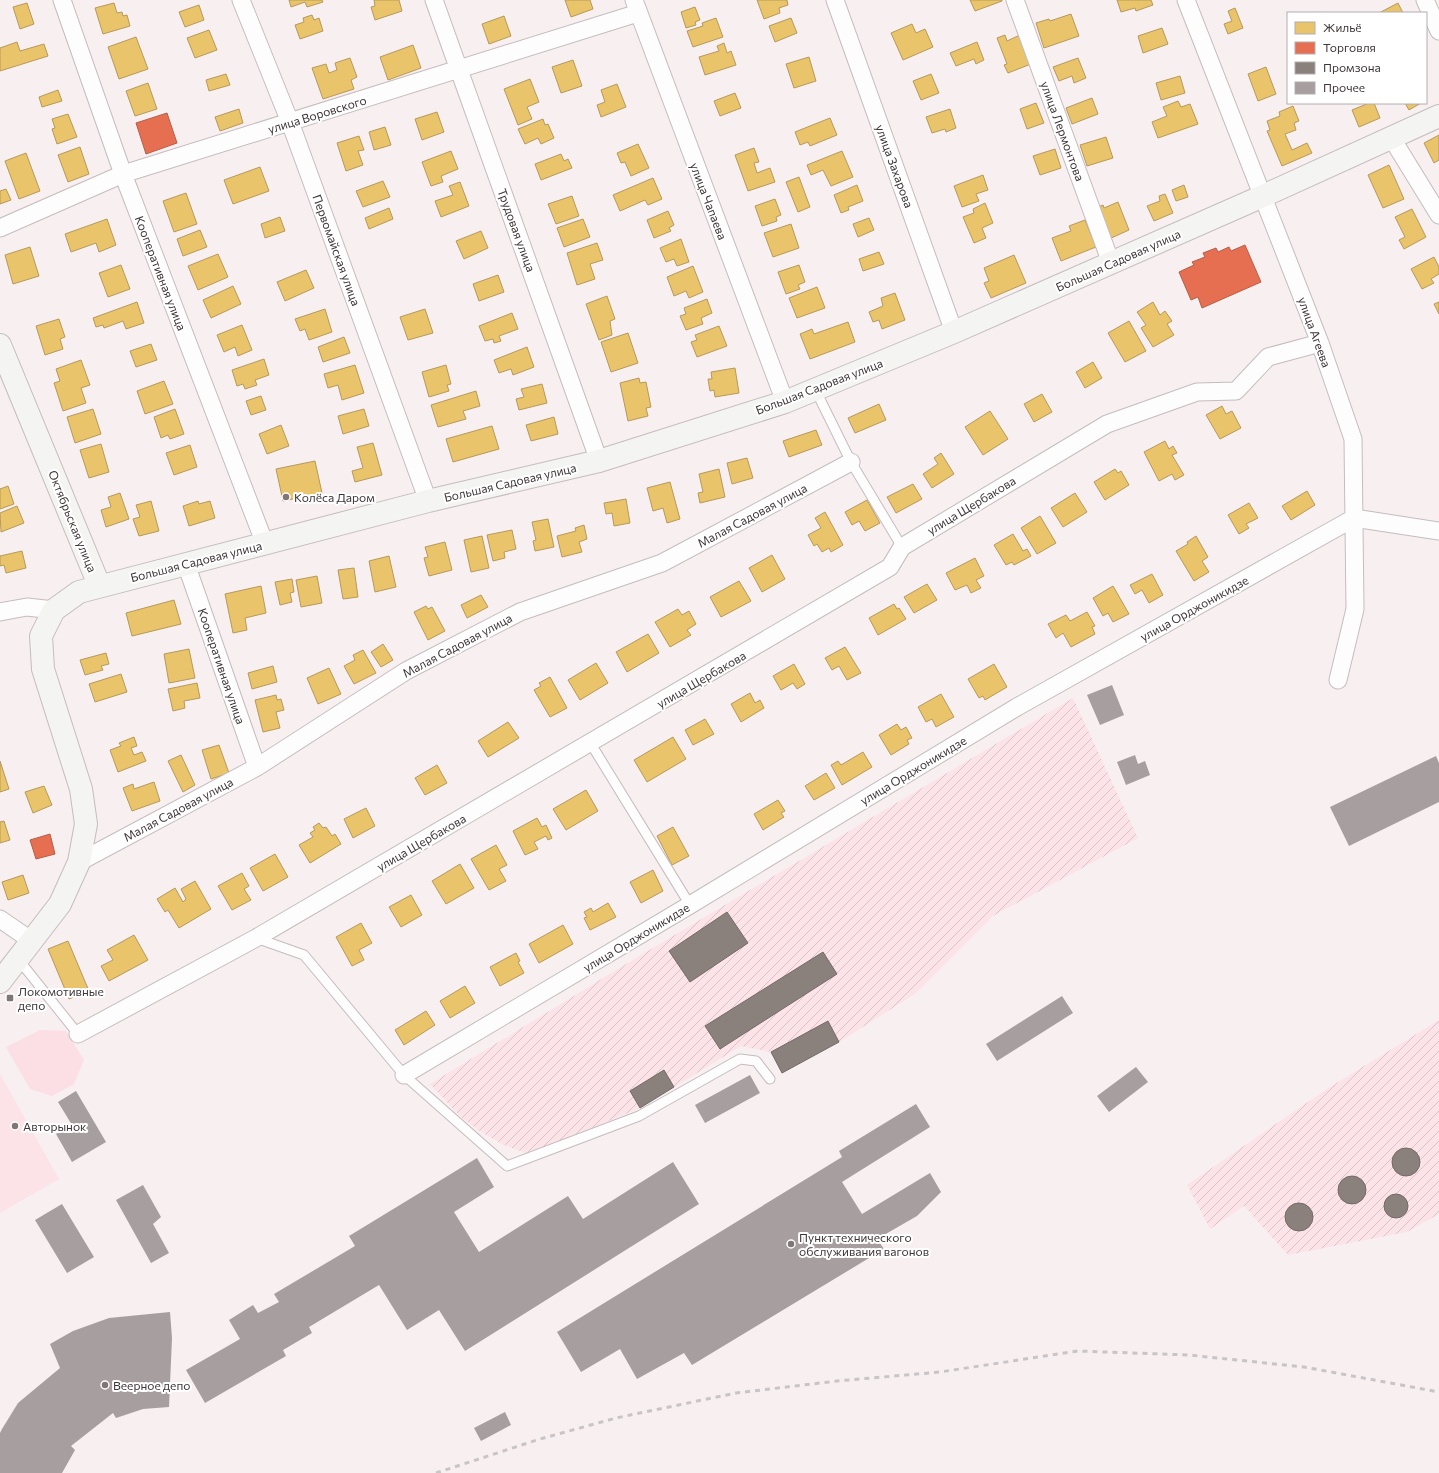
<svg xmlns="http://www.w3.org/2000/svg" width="1439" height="1473" font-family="Commissioner,sans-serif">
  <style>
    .built { fill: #fbe3e8 }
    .industrial { fill: url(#industrial-furrows) }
    .grass { fill: #fcdfe5 }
    .homes { fill: #e9c46a; stroke: #b6995b }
    .shops { fill: #e76f51; stroke: #b55e49 }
    .industry { fill: #8a817c; stroke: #746a67 }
    .building { fill: #a79ea0 }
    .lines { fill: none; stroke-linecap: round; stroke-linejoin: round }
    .lane-casing { stroke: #c5bcbe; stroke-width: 11 }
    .street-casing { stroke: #c5bcbe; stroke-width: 19 }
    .secondary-casing { stroke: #c5bcbe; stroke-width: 24 }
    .lane { stroke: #fefdfd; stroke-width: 9 }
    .street { stroke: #fefdfd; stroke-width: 17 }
    .secondary { stroke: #f4f4f2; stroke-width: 22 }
    .rail { stroke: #c8c5c6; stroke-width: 3; stroke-dasharray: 5 5; stroke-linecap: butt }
    .poi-dot { fill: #807678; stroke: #fff; stroke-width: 1.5 }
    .labels { text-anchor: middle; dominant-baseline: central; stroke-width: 4; stroke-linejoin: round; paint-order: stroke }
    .street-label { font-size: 12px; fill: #3f3537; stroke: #fff }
    .poi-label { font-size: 12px; fill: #3f3537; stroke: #fff; text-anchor: start }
  </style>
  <defs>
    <pattern id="industrial-furrows" width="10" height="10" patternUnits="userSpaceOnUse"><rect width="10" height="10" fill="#fbe3e8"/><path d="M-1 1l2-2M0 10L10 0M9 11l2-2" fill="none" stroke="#d8c3c8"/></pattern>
  </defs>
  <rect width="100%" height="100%" fill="#f8eff1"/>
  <path class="built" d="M0 1074 59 1179 0 1213Z"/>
  <path class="industrial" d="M1073 698 1138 838 993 916 915 994 839 1042 782 1073 771 1052 741 1046 640 1108 529 1154 504 1145 481 1132 460 1116 430 1084 631 961Z
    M1439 1020V1214L1407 1232 1288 1255 1244 1206 1210 1229 1187 1185 1330 1087Z"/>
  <path class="grass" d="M40 1030 66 1031 84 1060 74 1084 52 1096 30 1089 6 1047Z"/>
  <path class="homes" d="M289 0H322L323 2 307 7 305 2 291 7Z
    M374 0H399L402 11 375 20 371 7 375 6Z
    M565 0H590L593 9 571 17Z
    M757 0H787L788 5 779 8 780 13 764 19Z
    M970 0H1002V1L975 11Z
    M1117 0H1151L1153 5 1136 11 1135 8 1121 12Z
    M27 3 34 24 20 29 13 7Z
    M114 3 117 13 122 12 123 16 127 15 130 26 103 34 95 8Z
    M1398 3 1403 13H1379Z
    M199 5 204 20 185 27 179 12Z
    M695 7 700 20 695 22 696 25 686 28 681 12Z
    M1235 8 1243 28 1228 34 1224 24 1232 21 1228 11Z
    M1071 14 1079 36 1044 48 1036 23 1049 19 1050 21Z
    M312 15 314 20 319 18 323 31 300 39 295 25 304 22 303 18Z
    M504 16 511 36 489 44 482 24Z
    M716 18 723 37 693 47 687 31 703 26 702 23Z
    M791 18 797 33 775 42 769 26Z
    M912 24 916 33 925 29 933 47 903 60 891 33Z
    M1162 28 1168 44 1143 53 1138 36Z
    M209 30 217 50 195 58 187 38Z
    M1005 35 1007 41 1020 35 1031 64 1008 73 1004 65 1007 64 997 38Z
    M136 37 148 69 119 79 108 47Z
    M17 42 20 51 44 44 48 56 0 71V48Z
    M977 42 984 60 976 64 974 59 956 66 950 53Z
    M724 43 727 53 731 51 736 65 705 75 699 57 719 51 717 46Z
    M413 45 421 68 388 80 380 57Z
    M809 57 816 81 794 88 786 64Z
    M350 58 357 77 351 80 354 89 323 99 312 68 326 64 329 73 337 70 335 63Z
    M1078 58 1086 78 1074 83 1072 76 1059 81 1053 67Z
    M573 60 582 86 561 93 552 67Z
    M1266 67 1276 94 1258 101 1248 74Z
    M226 74 230 85 209 91 206 80Z
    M931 74 939 93 921 100 913 81Z
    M1180 76 1185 93 1161 100 1156 83Z
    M530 79 539 102 527 107 532 119 518 125 504 89Z
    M148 83 157 109 135 116 126 91Z
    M617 84 626 107 601 117 597 105 605 102 601 90Z
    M58 90 62 101 42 107 39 97Z
    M735 93 741 108 720 116 714 101Z
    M1092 98 1098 114 1072 124 1066 108Z
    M1178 101 1181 107 1190 104 1198 124 1158 138 1152 122 1167 116 1163 107Z
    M1036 103 1044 123 1027 129 1020 109Z
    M1369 103H1374L1380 118 1359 127 1352 110Z
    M1405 103H1421L1409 110Z
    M1293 106 1299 121 1294 123 1296 130 1285 134 1292 150 1307 143 1312 153 1282 166 1267 131 1270 130 1267 121 1280 116 1279 112Z
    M239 109 243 123 220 131 215 117Z
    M950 109 956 128 946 132 945 129 932 133 926 117Z
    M437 112 444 132 422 140 415 119Z
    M68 114 77 137 57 144 52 129 55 128 52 119Z
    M830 118 837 135 810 146 808 142 800 145 795 132Z
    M543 119 545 125 548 124 554 138 541 144 538 138 525 144 518 129Z
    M385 127 391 145 374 150 369 132Z
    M1439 135V160L1434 163 1424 143Z
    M359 136 364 150 358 151 363 165 346 171 337 143Z
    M1106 137 1113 158 1087 166 1080 145Z
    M638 144 649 168 631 176 625 162 621 163 617 153Z
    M80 147 89 174 68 182 58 155Z
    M754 148 759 162 754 163 757 173 770 168 775 182 748 191 735 155Z
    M1055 149 1061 168 1040 175 1033 156Z
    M451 151 458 169 441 176 443 182 431 186 422 162Z
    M842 151 853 177 831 186 823 170 811 175 807 165Z
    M26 153 40 191 19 199 5 161Z
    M561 154 564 161 568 159 572 168 541 180 535 164Z
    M1389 165 1404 199 1383 208 1368 175Z
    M260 167 269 191 233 204 224 180Z
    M983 175 988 190 976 194 979 201 962 207 954 186Z
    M799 177 810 207 798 212 786 182Z
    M653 178 662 199 648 205 645 200 620 211 613 195Z
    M383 181 390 197 363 207 356 191Z
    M460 182 469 206 441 217 435 201 453 195 449 186Z
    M857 185 863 201 848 207 849 210 841 213 834 195Z
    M1184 185 1188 197 1176 201 1172 190Z
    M6 189 11 200 0 204V191Z
    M186 193 197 224 174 232 163 201Z
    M1165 194 1173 213 1154 221 1147 206 1160 201 1159 196Z
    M572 196 579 216 556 224 548 204Z
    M775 199 781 215 776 217 777 221 762 226 755 206Z
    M1118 202 1129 230 1109 239 1096 208 1103 205 1104 208Z
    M985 203 993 223 982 228 986 238 974 243 963 217 974 213 973 209Z
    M389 208 393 219 369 229 365 218Z
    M1412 209 1426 237 1404 249 1399 240 1405 237 1395 217Z
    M668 211 674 225 669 228 671 231 654 238 647 220Z
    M280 217 285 231 265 238 261 224Z
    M869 218 874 230 858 237 853 224Z
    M107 219 116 245 99 252 96 243 71 252 65 234Z
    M583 219 590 237 564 247 557 228Z
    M1085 220 1096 247 1061 261 1052 238 1071 231 1069 226Z
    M791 224 799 248 773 257 764 233Z
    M200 230 207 247 183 256 177 239Z
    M481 231 488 248 464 259 456 241Z
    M681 239 689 262 677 266 674 259 666 262 660 248Z
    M597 243 603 260 590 264 595 279 577 285 567 253Z
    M30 247 39 276 13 284 5 255Z
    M879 252 884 264 863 271 859 259Z
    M218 254 228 277 198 290 188 266Z
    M1014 255 1026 283 991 298 984 283 989 281 984 268Z
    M1434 257 1439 267V274L1431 279 1434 283 1422 289 1411 269Z
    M121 265 130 289 108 297 99 273Z
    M799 265 805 282 798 285 800 289 786 294 778 272Z
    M693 266 703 292 689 298 686 291 674 296 667 277Z
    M306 270 314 288 285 301 277 282Z
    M498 275 504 292 479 301 473 284Z
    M233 286 241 304 211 318 203 300Z
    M817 287 825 308 797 318 789 298Z
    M895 293 905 320 882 329 879 320 873 322 869 312 883 306 881 298Z
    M607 296 615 319 610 321 612 335 599 340 586 304Z
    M707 299 712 313 701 318 703 324 686 330 680 316 686 314 684 308Z
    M137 302 144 323 126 329 123 321 104 328 103 325 96 327 93 318Z
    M1153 302 1160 315 1165 311 1172 321 1167 324 1174 335 1153 347 1141 328 1146 325 1137 312Z
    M1439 302V314L1434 304Z
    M325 309 332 332 309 340 305 329 300 331 295 319Z
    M425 309 433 333 408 340 400 317Z
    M512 313 518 329 499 336 501 341 494 343 493 339 485 341 479 326Z
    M59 319 65 337 60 339 63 349 45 355 36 326Z
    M1129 321 1146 351 1125 362 1108 333Z
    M848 322 855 342 810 359 800 334 812 329 814 334Z
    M242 325 252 350 238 356 235 347 224 352 217 335Z
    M719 326 727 346 697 357 691 342 697 340 695 335Z
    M628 333 638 363 611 372 601 342Z
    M344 337 350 353 323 362 318 347Z
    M151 344 157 360 136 367 130 351Z
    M527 347 534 367 513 375 511 369 499 373 494 360Z
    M264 359 269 375 255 380 257 385 245 389 243 384 237 386 232 370Z
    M81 360 90 385 81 388 86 403 63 411 54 383 60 381 56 369Z
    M1093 362 1102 378 1085 388 1076 372Z
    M355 365 364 393 342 400 338 385 328 388 324 374Z
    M446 365 451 384 447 385 449 391 429 397 422 372Z
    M735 368 739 393 715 397 714 390 710 391 708 379H712L711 372Z
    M639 378 640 383 646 382 651 407 646 408 648 416 628 421 620 383Z
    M164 381 173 404 145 414 137 391Z
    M542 384 547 403 519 410 516 399 524 397 521 389Z
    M476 391 480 406 463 411 466 419 438 427 431 405Z
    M1042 394 1052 412 1034 422 1024 404Z
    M261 396 266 410 251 415 246 401Z
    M879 404 886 420 855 433 848 418Z
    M1222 406 1226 414 1232 411 1241 428 1220 439 1206 415Z
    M93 409 101 434 75 443 67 417Z
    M175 409 184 434 170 439 168 435 161 438 154 417Z
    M364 409 369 426 343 434 338 416Z
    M990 411 1008 439 983 455 965 427Z
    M554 417 558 434 531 441 526 425Z
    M281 425 289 446 267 454 259 434Z
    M492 426 499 449 453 462 446 439Z
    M816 430 822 445 789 457 783 441Z
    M1165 441 1169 449 1173 446 1177 453 1172 455 1184 475 1175 480 1172 474 1159 481 1144 452Z
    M373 443 382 475 355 482 352 471 363 468 357 447Z
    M101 444 109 472 89 478 80 450Z
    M190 445 197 467 174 475 166 453Z
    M941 453 954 474 932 488 923 474 938 464 934 458Z
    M747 458 753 478 732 484 727 463Z
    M315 461 322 493 283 501 276 469Z
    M719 469 725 497 700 503 698 493 703 492 699 474Z
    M1115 469 1118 473 1121 471 1129 485 1105 500 1094 482Z
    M670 482 680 519 667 523 663 508 653 511 647 488Z
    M913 484 922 499 896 513 887 497Z
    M8 486 14 504 0 509V489Z
    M1307 491 1315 505 1291 520 1282 506Z
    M120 493 129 519 106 527 101 510 111 507 108 497Z
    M1075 493 1087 512 1063 527 1051 508Z
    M626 499 630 523 614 526 612 513 606 514 604 503Z
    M867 500 880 523 865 531 859 521 852 525 845 512Z
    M151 501 159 531 139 536 133 519 140 517 136 505Z
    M198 501 199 504 210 501 215 518 189 526 183 506Z
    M1249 503 1258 518 1246 524 1249 528 1239 534 1228 515Z
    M17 506 24 523 1 532 0 513Z
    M825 512 843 545 831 552 829 548 822 552 817 544 814 546 808 535 821 528 815 518Z
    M1040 516 1056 543 1037 554 1021 528Z
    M548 519 554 547 535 551 533 541 536 540 532 522Z
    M584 525 587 539 579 542 582 552 562 557 557 536 576 531 575 528Z
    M512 530 516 549 504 552 505 558 493 561 487 535Z
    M1013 534 1023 551 1027 549 1031 556 1014 565 1012 562 1006 565 994 545Z
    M482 536 489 568 471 572 464 540Z
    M1196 536 1208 557 1202 561 1209 572 1194 581 1176 551 1188 544 1187 542Z
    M445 542 452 570 429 576 424 558 428 557 425 547Z
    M22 551 26 568 6 573 4 565 0 566V556Z
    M772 555 785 579 762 592 749 568Z
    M389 556 396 587 375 592 369 561Z
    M975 558 984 576 976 580 981 588 971 593 967 585 955 590 946 573Z
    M354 568 358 597 343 599 338 570Z
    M1152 574 1163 595 1149 603 1142 590 1135 594 1130 585Z
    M317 576 322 603 301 607 296 580Z
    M292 579 294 592 290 593 292 602 280 605 275 582Z
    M739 581 751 601 721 617 710 597Z
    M927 584 937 600 914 613 904 597Z
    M261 586 266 613 245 618 247 630 233 633 225 594Z
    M1113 586 1129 614 1113 622 1108 613 1103 616 1093 598Z
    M481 595 488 607 467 618 461 605Z
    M174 600 181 624 132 636 126 613Z
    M894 604 897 609 899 608 906 619 878 635 869 618Z
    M426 606 428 609 432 607 445 631 428 640 414 612Z
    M678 609 682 615 689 611 696 624 687 630 691 635 670 647 655 622Z
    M1087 612 1095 626 1092 627 1095 634 1071 647 1063 633 1056 638 1048 624 1066 615 1070 621Z
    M648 634 659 653 627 672 616 652Z
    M383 644 393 660 381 667 371 652Z
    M845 647 861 673 847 680 839 666 832 670 825 658Z
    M189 649 195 678 169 683 164 654Z
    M363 650 376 673 354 684 344 666 355 660 353 655Z
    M106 653 109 664 101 666 103 670 85 675 80 660Z
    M596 663 608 683 580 700 568 680Z
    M794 664 805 684 797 689 793 683 781 690 773 676Z
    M994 664 1007 687 985 700 983 696 979 698 968 679Z
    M273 666 277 682 252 689 248 673Z
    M329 668 341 694 318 704 307 678Z
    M121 674 127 692 95 702 89 684Z
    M550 677 567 708 550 717 534 690 541 686 539 683Z
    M197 683 200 698 184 701 185 708 173 711 168 689Z
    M750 693 755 703 760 700 764 708 741 722 731 704Z
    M941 694 954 717 936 727 932 719 926 722 918 707Z
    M276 695 277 700 281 699 284 710 276 712 280 728 263 732 255 700Z
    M705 719 714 734 693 745 685 730Z
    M508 722 519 738 488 757 478 741Z
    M897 724 901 730 906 727 912 738 907 740 909 744 891 755 879 735Z
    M134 737 137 746 131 748 134 755 142 752 146 761 118 772 110 750 121 746 119 743Z
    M673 737 686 759 647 782 634 760Z
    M219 745 229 773 211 779 202 750Z
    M863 752 872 767 842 785 831 765 838 761 841 765Z
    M181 755 195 785 183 792 168 761Z
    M0 761 9 789 0 792Z
    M437 765 447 783 425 795 415 778Z
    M826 773 835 788 814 800 805 786Z
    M154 782 160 801 132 811 123 788 133 784 134 789Z
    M44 786 52 805 33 813 25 792Z
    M586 790 598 811 566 830 553 809Z
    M778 800 785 811 781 813 784 817 763 830 754 814Z
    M366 808 375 826 353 838 344 819Z
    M537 818 542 827 546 825 552 838 548 840 546 836 534 842 538 849 525 855 513 831Z
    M4 821 10 840 0 843V822Z
    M319 823 323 828 326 827 332 836 335 834 341 844 310 863 299 845 313 837 310 833 315 830 313 827Z
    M673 827 689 856 672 865 657 836Z
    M496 845 507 865 499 869 506 881 489 890 471 859Z
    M275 854 288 877 263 891 250 868Z
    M460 864 474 888 446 904 432 881Z
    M653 870 663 891 641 903 630 882Z
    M242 873 249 886 244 889 251 900 232 910 218 886Z
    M23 875 29 893 8 900 2 882Z
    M195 881 211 909 179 928 168 910 165 912 157 899 175 888 183 902 186 899 181 889Z
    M411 895 422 915 401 927 389 907Z
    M608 903 616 917 590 930 584 918 587 917 584 912 591 908 593 912Z
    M361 923 372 943 359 950 364 960 352 966 336 937Z
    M563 925 573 944 539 963 529 944Z
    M134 935 148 960 109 981 101 966 113 960 107 950Z
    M68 941 89 991 69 999 48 949Z
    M516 953 520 961 518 962 524 973 500 986 490 967Z
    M465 986 475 1003 450 1018 440 1001Z
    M426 1011 435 1025 404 1045 395 1030Z"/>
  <path class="shops" d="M167 113 177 143 146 154 136 123Z
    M1245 245 1261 282 1202 308 1198 297 1191 300 1179 272 1194 265 1192 262 1205 257 1203 253 1216 248 1218 252 1229 247 1231 251Z
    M50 834 55 854 36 859 30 840Z"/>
  <path class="industry" d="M727 912 748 943 690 982 669 951Z
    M823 952 837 974 720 1049 705 1026Z
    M828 1021 839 1042 782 1073 771 1052Z
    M664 1070 674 1087 640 1108 630 1091Z
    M1392 1162a14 14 0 1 1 28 0a14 14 0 1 1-28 0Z
    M1338 1190a14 14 0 1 1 28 0a14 14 0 1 1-28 0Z
    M1384 1206a12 12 0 1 1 24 0a12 12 0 1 1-24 0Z
    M1285 1217a14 14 0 1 1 28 0a14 14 0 1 1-28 0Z"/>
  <path class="building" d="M1112 685 1124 715 1100 725 1087 695Z
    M1135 755 1138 764 1145 761 1150 775 1126 785 1117 762Z
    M1436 756 1439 763V802L1349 846 1330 807Z
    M1062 996 1073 1013 997 1061 986 1044Z
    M1136 1067 1148 1082 1109 1112 1097 1096Z
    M750 1075 760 1093 705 1123 695 1105Z
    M76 1091 106 1142 72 1162 56 1134 72 1125 58 1102Z
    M916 1104 930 1127 842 1182 862 1214 930 1173 941 1192 917 1216 877 1239 884 1249 692 1365 684 1353 637 1379 620 1349 581 1372 557 1332 842 1157 839 1151Z
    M477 1158 494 1187 454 1212 479 1252 568 1196 583 1219 673 1162 699 1204 465 1351 439 1310 407 1330 379 1285 309 1327 312 1333 283 1350 286 1356 205 1403 186 1370 240 1339 229 1320 253 1305 258 1313 279 1302 274 1294 355 1246 349 1236Z
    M143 1185 161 1217 153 1224 169 1253 151 1263 116 1200Z
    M62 1204 94 1257 67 1273 35 1220Z
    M170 1312 172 1338 169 1407 143 1409 116 1418 113 1413 71 1446 75 1450 62 1473H0V1433L2 1429 18 1403 60 1368 50 1344 73 1331 109 1318Z
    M505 1412 511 1425 481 1441 474 1428Z"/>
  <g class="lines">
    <g class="lane-casing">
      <path id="lane" d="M815 389 851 462 902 547
        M591 744 690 905
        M256 938 304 955 404 1075 507 1166 639 1116 740 1059 756 1061 770 1079
        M18 959 78 1034"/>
    </g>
    <g class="street-casing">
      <path id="street" d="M62 0 123 174 265 544
        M241 0 290 122 428 501
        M434 0 599 461
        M634 0 785 402
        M835 0 954 332
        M1015 0 1111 263
        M1186 0 1320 343 1353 439 1355 609 1338 680
        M1425 0 1439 31
        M1391 137 1439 215
        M0 228 123 174 638 13
        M186 564 257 767
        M0 612 27 607 54 610
        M79 862 257 767 406 671 520 612 662 563 851 462
        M0 919 32 941
        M78 1034 256 938 890 567 902 547 1107 424 1197 392 1236 391 1268 357 1320 343
        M404 1075 690 905 1017 707 1354 518 1439 531"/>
    </g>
    <g class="secondary-casing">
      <path id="secondary" d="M0 345 99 585
        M0 982 60 904 79 862 86 824 81 789 43 669 41 636 54 610 79 592 428 501 599 461 785 402 954 332 1263 196 1439 116"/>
    </g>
    <use href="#lane" class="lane"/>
    <use href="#street" class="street"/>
    <use href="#secondary" class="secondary"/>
    <path class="rail" d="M436 1473 540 1439 616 1418 736 1393 837 1381 940 1372 1078 1351 1189 1355 1304 1367 1439 1392"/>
  </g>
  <g class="poi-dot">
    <circle cx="286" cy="497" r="4"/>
    <rect x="6" y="994" width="8" height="8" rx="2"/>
    <circle cx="15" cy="1126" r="4"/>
    <circle cx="791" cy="1244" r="4"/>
    <circle cx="105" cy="1385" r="4"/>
  </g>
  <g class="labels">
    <g class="street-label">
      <text transform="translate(317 114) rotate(-17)">улица Воровского</text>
      <text transform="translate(1063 131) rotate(70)">улица Лермонтова</text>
      <text transform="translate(895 166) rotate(70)">улица Захарова</text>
      <text transform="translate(709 201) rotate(69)">улица Чапаева</text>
      <text transform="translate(517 230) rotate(70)">Трудовая улица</text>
      <text transform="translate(337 250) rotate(70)">Первомайская улица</text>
      <text transform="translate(1118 260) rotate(-24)">Большая Садовая улица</text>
      <text transform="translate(161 273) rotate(69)">Кооперативная улица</text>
      <text transform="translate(1315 332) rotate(70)">улица Агеева</text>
      <text transform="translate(819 386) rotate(-21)">Большая Садовая улица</text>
      <text transform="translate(510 482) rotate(-13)">Большая Садовая улица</text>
      <text transform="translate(971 505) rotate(-31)">улица Щербакова</text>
      <text transform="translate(752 515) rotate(-28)">Малая Садовая улица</text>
      <text transform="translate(73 521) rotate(68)">Октябрьская улица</text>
      <text transform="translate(196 561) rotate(-14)">Большая Садовая улица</text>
      <text transform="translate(1194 608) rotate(-29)">улица Орджоникидзе</text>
      <text transform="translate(457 645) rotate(-28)">Малая Садовая улица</text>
      <text transform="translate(222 666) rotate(71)">Кооперативная улица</text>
      <text transform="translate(701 679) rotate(-30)">улица Щербакова</text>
      <text transform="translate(913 770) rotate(-31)">улица Орджоникидзе</text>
      <text transform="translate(178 809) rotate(-28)">Малая Садовая улица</text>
      <text transform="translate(421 842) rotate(-30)">улица Щербакова</text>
      <text transform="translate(636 937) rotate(-31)">улица Орджоникидзе</text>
    </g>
    <g class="poi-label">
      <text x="294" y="497">Колёса Даром</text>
      <text x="18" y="991">Локомотивные<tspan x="18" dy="14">депо</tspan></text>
      <text x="23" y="1126">Авторынок</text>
      <text x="799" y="1237">Пункт технического<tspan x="799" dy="14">обслуживания вагонов</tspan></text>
      <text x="113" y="1385">Веерное депо</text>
    </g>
  </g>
  <rect x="1287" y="12" width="140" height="92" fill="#ffffff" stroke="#b2aeaf"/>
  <rect x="1295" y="22" width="20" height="12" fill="#e9c46a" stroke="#b2aeaf"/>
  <text x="1323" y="32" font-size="12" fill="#3f3537">Жильё</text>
  <rect x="1295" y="42" width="20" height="12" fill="#e76f51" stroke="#b2aeaf"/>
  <text x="1323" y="52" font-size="12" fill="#3f3537">Торговля</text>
  <rect x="1295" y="62" width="20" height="12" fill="#8a817c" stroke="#b2aeaf"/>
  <text x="1323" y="72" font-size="12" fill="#3f3537">Промзона</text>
  <rect x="1295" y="82" width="20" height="12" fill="#a79ea0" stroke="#b2aeaf"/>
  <text x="1323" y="92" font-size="12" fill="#3f3537">Прочее</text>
</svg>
